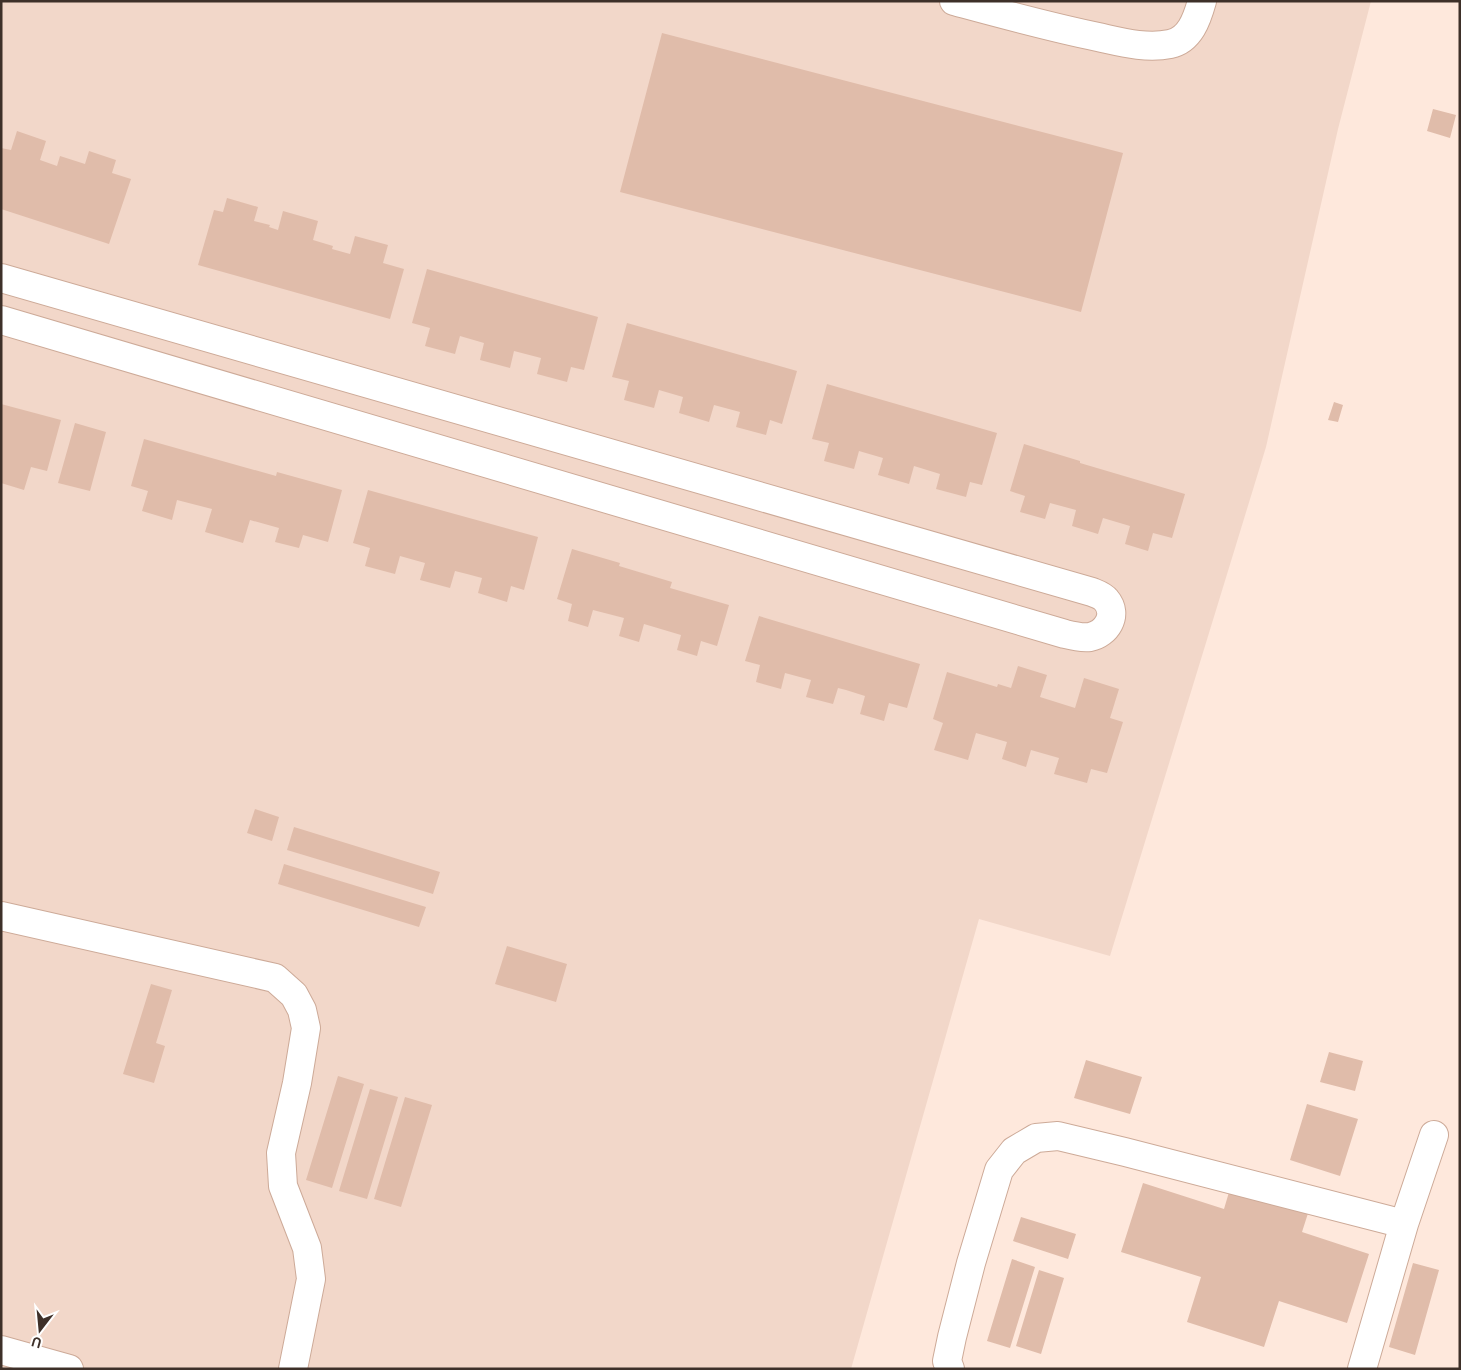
<svg xmlns="http://www.w3.org/2000/svg" width="1461" height="1370" font-family="'DM Sans',sans-serif">
  <style>
    .built { fill: #f2d7c9 }
    .building { fill: #e0bcaa }
    .lines { fill: none; stroke-linecap: round; stroke-linejoin: round }
    .minor-casing { stroke: #cdaa98; stroke-width: 30 }
    .highway-casing { stroke: #cdaa98; stroke-width: 30 }
    .minor { stroke: #fff; stroke-width: 28 }
    .highway { stroke: #fff; stroke-width: 28 }
  </style>
  <rect width="100%" height="100%" fill="#fee8dc"/>
  <path class="built" d="M1 1H1371L1338 129 1266 447 1110 956 979 919 851 1369H1Z"/>
  <path class="building" d="M662 33 1123 153 1081 312 620 192Z
    M1433 109 1456 115 1450 138 1427 131Z
    M17 131 46 141 40 160 57 166 60 156 85 164 89 151 116 160 112 173 131 179 109 244 1 209V148L11 150Z
    M227 198 258 207 254 221 270 225 269 227 278 230 283 211 318 221 313 240 333 246 332 249 350 254 355 236 388 245 383 263 404 269 390 319 198 265 214 210 223 212Z
    M427 269 598 317 584 370 571 367 567 382 537 374 541 358 514 351 510 368 480 360 484 343 460 336 455 354 425 346 430 328 412 323Z
    M627 323 797 371 782 424 770 420 766 435 736 427 740 412 714 405 709 422 679 413 683 397 659 390 654 408 624 400 629 381 612 377Z
    M827 384 997 433 982 485 970 482 966 497 936 489 940 474 914 466 909 484 878 475 883 458 859 451 854 469 824 461 829 443 812 439Z
    M1334 402 1343 405 1338 422 1328 420Z
    M1 404 61 420 47 471 31 467 24 490 1 483Z
    M75 423 106 432 90 491 58 483Z
    M144 439 276 476 277 472 342 490 328 542 303 535 299 548 275 542 279 528 250 520 243 543 205 532 212 509 177 500 172 520 142 511 148 491 131 486Z
    M1024 444 1080 461V463L1185 494 1172 538 1153 533 1148 551 1125 544 1130 526 1103 518 1098 534 1072 526 1076 510 1050 503 1045 519 1020 512 1025 496 1010 491Z
    M368 490 538 537 524 590 511 586 507 602 478 593 482 578 467 574 455 571 450 588 420 580 425 563 400 556 395 574 365 566 370 548 353 543Z
    M572 549 620 563 619 566 672 582 670 588 729 605 717 646 701 641 697 656 677 650 681 635 644 624 639 642 619 636 624 618 593 610 588 627 568 621 572 604 557 599Z
    M759 616 920 664 907 708 889 703 884 721 860 714 865 696 846 690 838 688 833 704 806 697 811 680 785 673 781 689 756 682 760 665 745 661Z
    M1018 666 1047 675 1040 697 1075 708 1084 678 1119 689 1110 718 1123 722 1107 773 1091 769 1087 783 1054 774 1059 758 1031 750 1026 767 1002 759 1007 742 976 733 968 760 934 750 943 723 933 719 947 672 997 687 998 684 1011 688Z
    M255 809 279 817 272 841 247 833Z
    M294 827 440 872 433 894 287 850Z
    M284 864 426 907 419 927 278 884Z
    M507 946 567 964 556 1002 495 984Z
    M151 984 172 990 156 1043 165 1046 154 1083 123 1074Z
    M1329 1052 1363 1061 1355 1091 1320 1082Z
    M1086 1060 1142 1077 1130 1114 1074 1098Z
    M338 1076 364 1084 332 1188 306 1180Z
    M370 1089 398 1097 367 1199 339 1191Z
    M405 1097 432 1105 401 1207 374 1199Z
    M1307 1104 1358 1119 1340 1176 1290 1160Z
    M1232 1182 1310 1207 1302 1232 1369 1254 1347 1323 1279 1301 1264 1347 1187 1322 1201 1277 1121 1252 1143 1183 1224 1209Z
    M1021 1217 1076 1234 1068 1259 1013 1241Z
    M1012 1259 1035 1267 1010 1348 987 1341Z
    M1413 1263 1439 1270 1415 1355 1389 1347Z
    M1039 1270 1064 1278 1041 1354 1016 1346Z"/>
  <g class="lines">
    <g class="minor-casing">
      <path id="minor" d="M954 1C1002 14 1049 27 1098 37 1121 42 1146 49 1170 44 1190 40 1197 19 1202 1
        M1 278 1092 592C1097 594 1103 596 1106 600 1119 615 1106 634 1090 637 1082 638 1073 636 1065 634L1 320
        M1 916 275 978 294 995 302 1010 306 1028 297 1083 281 1153 283 1186 307 1248 311 1279 293 1369
        M950 1369 947 1361 952 1337 971 1263 999 1170 1014 1151 1036 1138 1058 1136 1125 1152 1404 1224
        M1362 1369 1404 1224 1434 1135"/>
    </g>
    <g class="highway-casing">
      <path id="highway" d="M1 1350 69 1369"/>
    </g>
    <use href="#minor" class="minor"/>
    <use href="#highway" class="highway"/>
  </g>
  <rect width="1461" height="1370" fill="none" stroke="#3e3029" stroke-width="5"/>
  <g transform="translate(40 1330) rotate(196)" stroke="#ffffff" stroke-width="4" paint-order="stroke">
  <path d="M0-4L9 19L0 12L-9 19Z" fill="#3e3029"/>
  <text y="-8" font-size="14" font-weight="bold" text-anchor="middle" fill="#3e3029">U</text>
  </g>
</svg>
